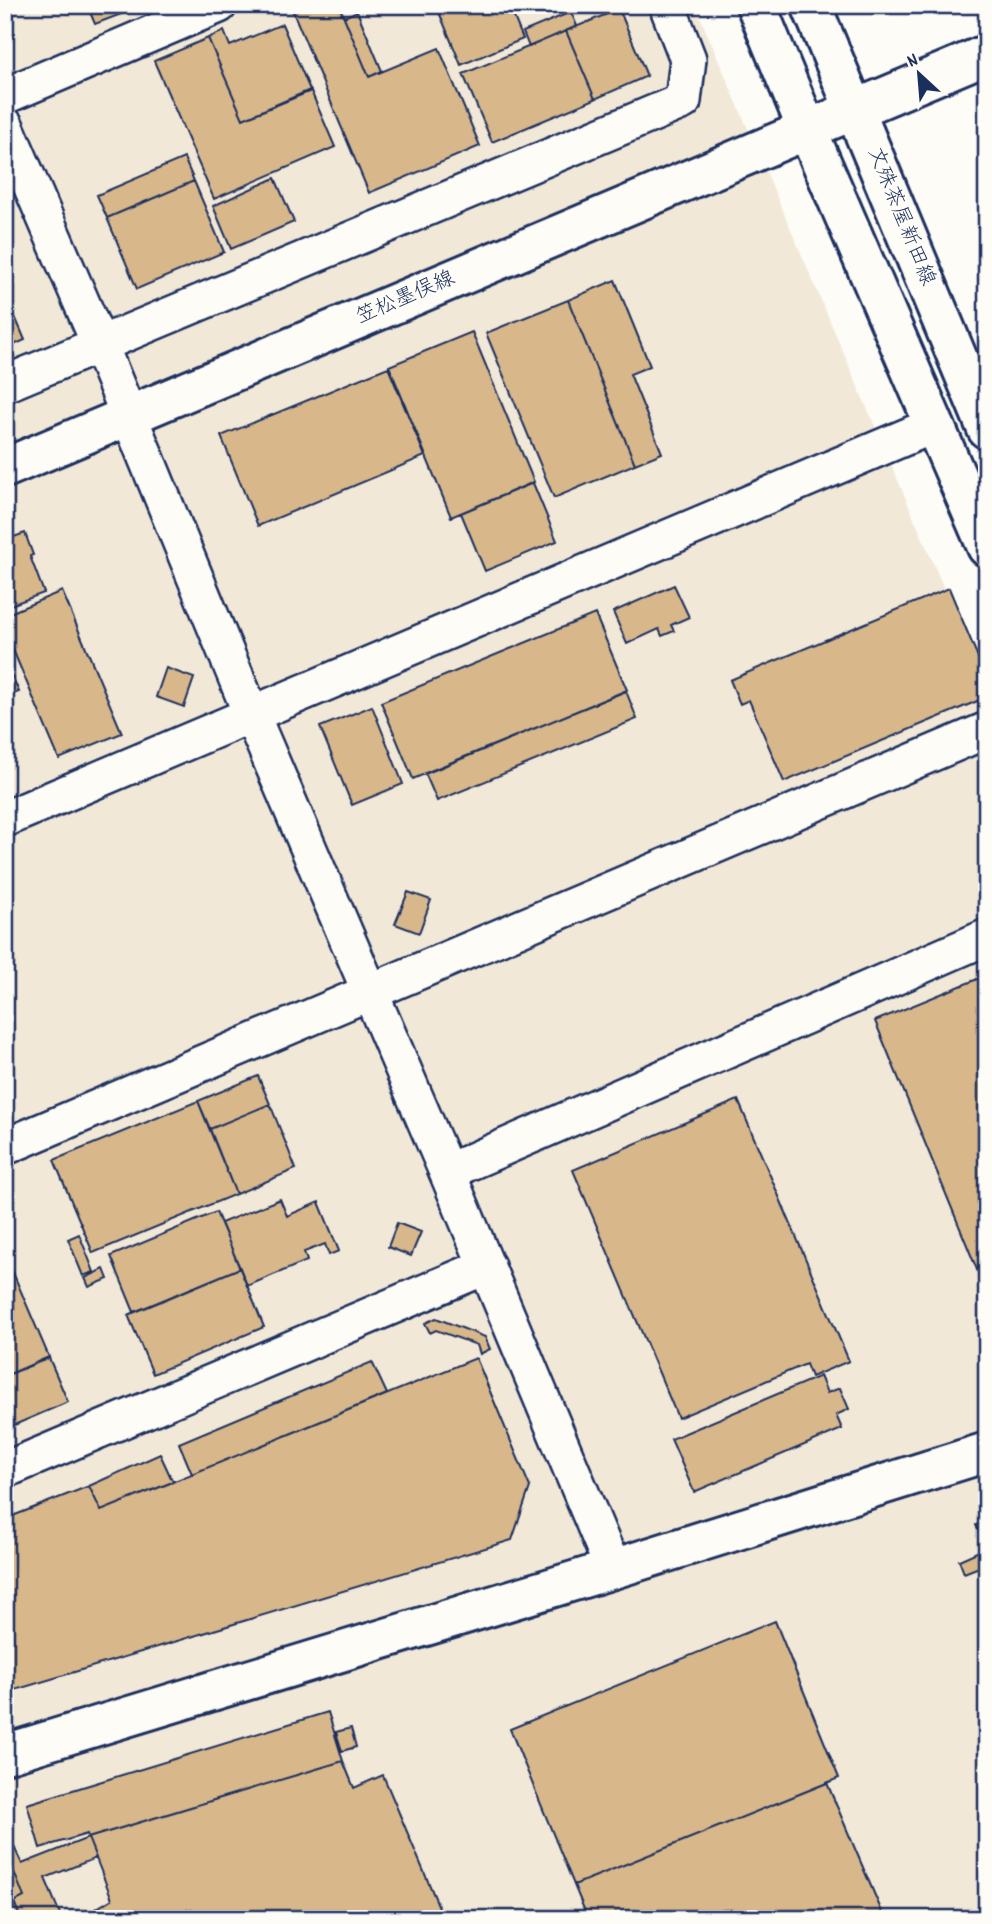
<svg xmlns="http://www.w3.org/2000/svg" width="992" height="1924" font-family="Dekko,'Klee One',sans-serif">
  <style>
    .built { fill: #f2e8d7 }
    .building { fill: #d8b88b; stroke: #1b2f5e; stroke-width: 2 }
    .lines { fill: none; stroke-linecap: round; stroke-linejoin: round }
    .street-casing { stroke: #1b2f5e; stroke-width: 40 }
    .secondary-casing { stroke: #1b2f5e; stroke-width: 44 }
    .street { stroke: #fdfcf7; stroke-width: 35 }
    .secondary { stroke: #fdfcf7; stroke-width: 38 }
    .labels { text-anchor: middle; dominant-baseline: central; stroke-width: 7; stroke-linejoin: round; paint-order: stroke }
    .street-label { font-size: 21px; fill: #1b2f5e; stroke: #fdfcf7 }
  </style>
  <rect width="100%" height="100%" fill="#fdfcf7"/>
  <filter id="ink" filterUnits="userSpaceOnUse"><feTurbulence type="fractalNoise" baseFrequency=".0143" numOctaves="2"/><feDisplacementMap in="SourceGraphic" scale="14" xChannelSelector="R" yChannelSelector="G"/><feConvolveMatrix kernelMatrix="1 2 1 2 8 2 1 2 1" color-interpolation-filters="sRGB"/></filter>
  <g filter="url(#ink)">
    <path class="built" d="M5 5H695L987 689V1919H5Z"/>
    <path class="building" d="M87 5H120L124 13 95 24Z
      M296 5H339L369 77 439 48 480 146 369 193 291 7Z
      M436 5H509L523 39 461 65Z
      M619 9 647 76 595 99 566 31Z
      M357 11 382 71 369 77 344 17Z
      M571 12 577 26 529 47 523 32Z
      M282 24 310 90 243 119 208 38 224 31 230 46Z
      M566 31 595 99 492 142 463 74Z
      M208 38 243 119 311 91 335 147 214 199 154 61Z
      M184 158 194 181 107 218 97 195Z
      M275 178 294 222 231 249 213 206Z
      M194 181 224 252 137 289 107 218Z
      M615 280 650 366 630 374 662 453 635 464 568 300Z
      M5 293 25 340 5 349Z
      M568 300 635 464 554 498 486 333Z
      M472 332 534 482 451 517 389 366Z
      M388 367 425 456 258 526 221 436Z
      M533 483 557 541 485 571 461 513Z
      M25 533 33 555 30 556 44 593 5 607V540Z
      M674 585 689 617 671 625 674 631 662 636 659 629 627 644 613 612Z
      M949 588 987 679V697L784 782 749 700 740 704 730 680Z
      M62 591 122 733 59 759 5 631V615Z
      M595 614 627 690 413 779 381 702Z
      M5 659 19 692 5 697Z
      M166 668 194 678 184 707 156 697Z
      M626 691 637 719 437 801 425 773Z
      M372 706 403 784 352 805 320 727Z
      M408 892 431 900 419 933 395 924Z
      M987 975V1294L875 1021Z
      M258 1076 270 1104 210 1129 198 1101Z
      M738 1100 849 1361 811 1377 806 1364 678 1418 573 1170Z
      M198 1101 236 1194 93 1253 54 1160Z
      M270 1104 296 1169 236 1194 210 1129Z
      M280 1199 287 1216 319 1202 339 1251 329 1255 325 1244 304 1252 307 1261 247 1286 221 1223Z
      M216 1212 240 1268 134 1312 111 1256Z
      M397 1223 421 1232 411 1256 388 1247Z
      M79 1234 94 1272 83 1276 68 1239Z
      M5 1254 49 1357 5 1376Z
      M240 1268 264 1327 153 1374 128 1315Z
      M104 1269 108 1279 89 1287 85 1278Z
      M436 1318 485 1337 490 1349 480 1354 477 1345 436 1330 430 1333 425 1323Z
      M49 1358 68 1402 5 1429V1376Z
      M476 1358 530 1487 512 1540 5 1693V1519L89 1486 101 1511Z
      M372 1362 387 1394 192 1474 179 1443Z
      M820 1376 827 1393 840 1388 849 1409 836 1415 842 1429 694 1492 671 1439Z
      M160 1454 173 1482 101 1511 89 1486Z
      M987 1520V1564L964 1573 959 1560 986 1548 976 1525Z
      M775 1621 839 1778 574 1885 510 1729Z
      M328 1712 343 1761 88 1838 87 1834 40 1848 27 1804Z
      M351 1728 356 1747 342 1751 336 1732Z
      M343 1761 354 1788 383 1775 444 1919H102L97 1908 112 1899 88 1838Z
      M827 1783 885 1919H588L574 1885Z
      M9 1836 22 1864 88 1838 96 1858 45 1878 62 1919H21L14 1902 24 1897 10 1862 5 1864V1837Z
      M10 1862 24 1897 14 1902 21 1919H5V1864Z"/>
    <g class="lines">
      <g class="street-casing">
        <path id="street" d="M5 96 219 5
          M5 125 99 343 252 716 447 1172 613 1569
          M5 384 683 101 688 59 667 5
          M5 819 934 425
          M5 1147 987 730
          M447 1172 987 937
          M5 1470 487 1266"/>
      </g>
      <g class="secondary-casing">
        <path id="secondary" d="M756 5 807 129 987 547
          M811 5 987 429
          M5 468 987 54
          M5 1754 613 1569 987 1452"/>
      </g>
      <use href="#street" class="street"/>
      <use href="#secondary" class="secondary"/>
    </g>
  </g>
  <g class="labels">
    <g class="street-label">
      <text transform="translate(900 217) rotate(68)">文殊茶屋新田線</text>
      <text transform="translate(406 299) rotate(-23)">笠松墨俣線</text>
    </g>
  </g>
  <rect width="992" height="1924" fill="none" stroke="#fdfcf7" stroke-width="28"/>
  <rect x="14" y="14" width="964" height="1896" fill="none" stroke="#1b2f5e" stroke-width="2.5" filter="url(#ink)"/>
  <g transform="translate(919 74) rotate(334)" stroke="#fdfcf7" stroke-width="5" paint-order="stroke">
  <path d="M0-5L12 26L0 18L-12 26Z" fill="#1b2f5e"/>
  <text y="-10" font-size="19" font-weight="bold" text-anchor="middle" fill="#1b2f5e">N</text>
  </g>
</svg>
